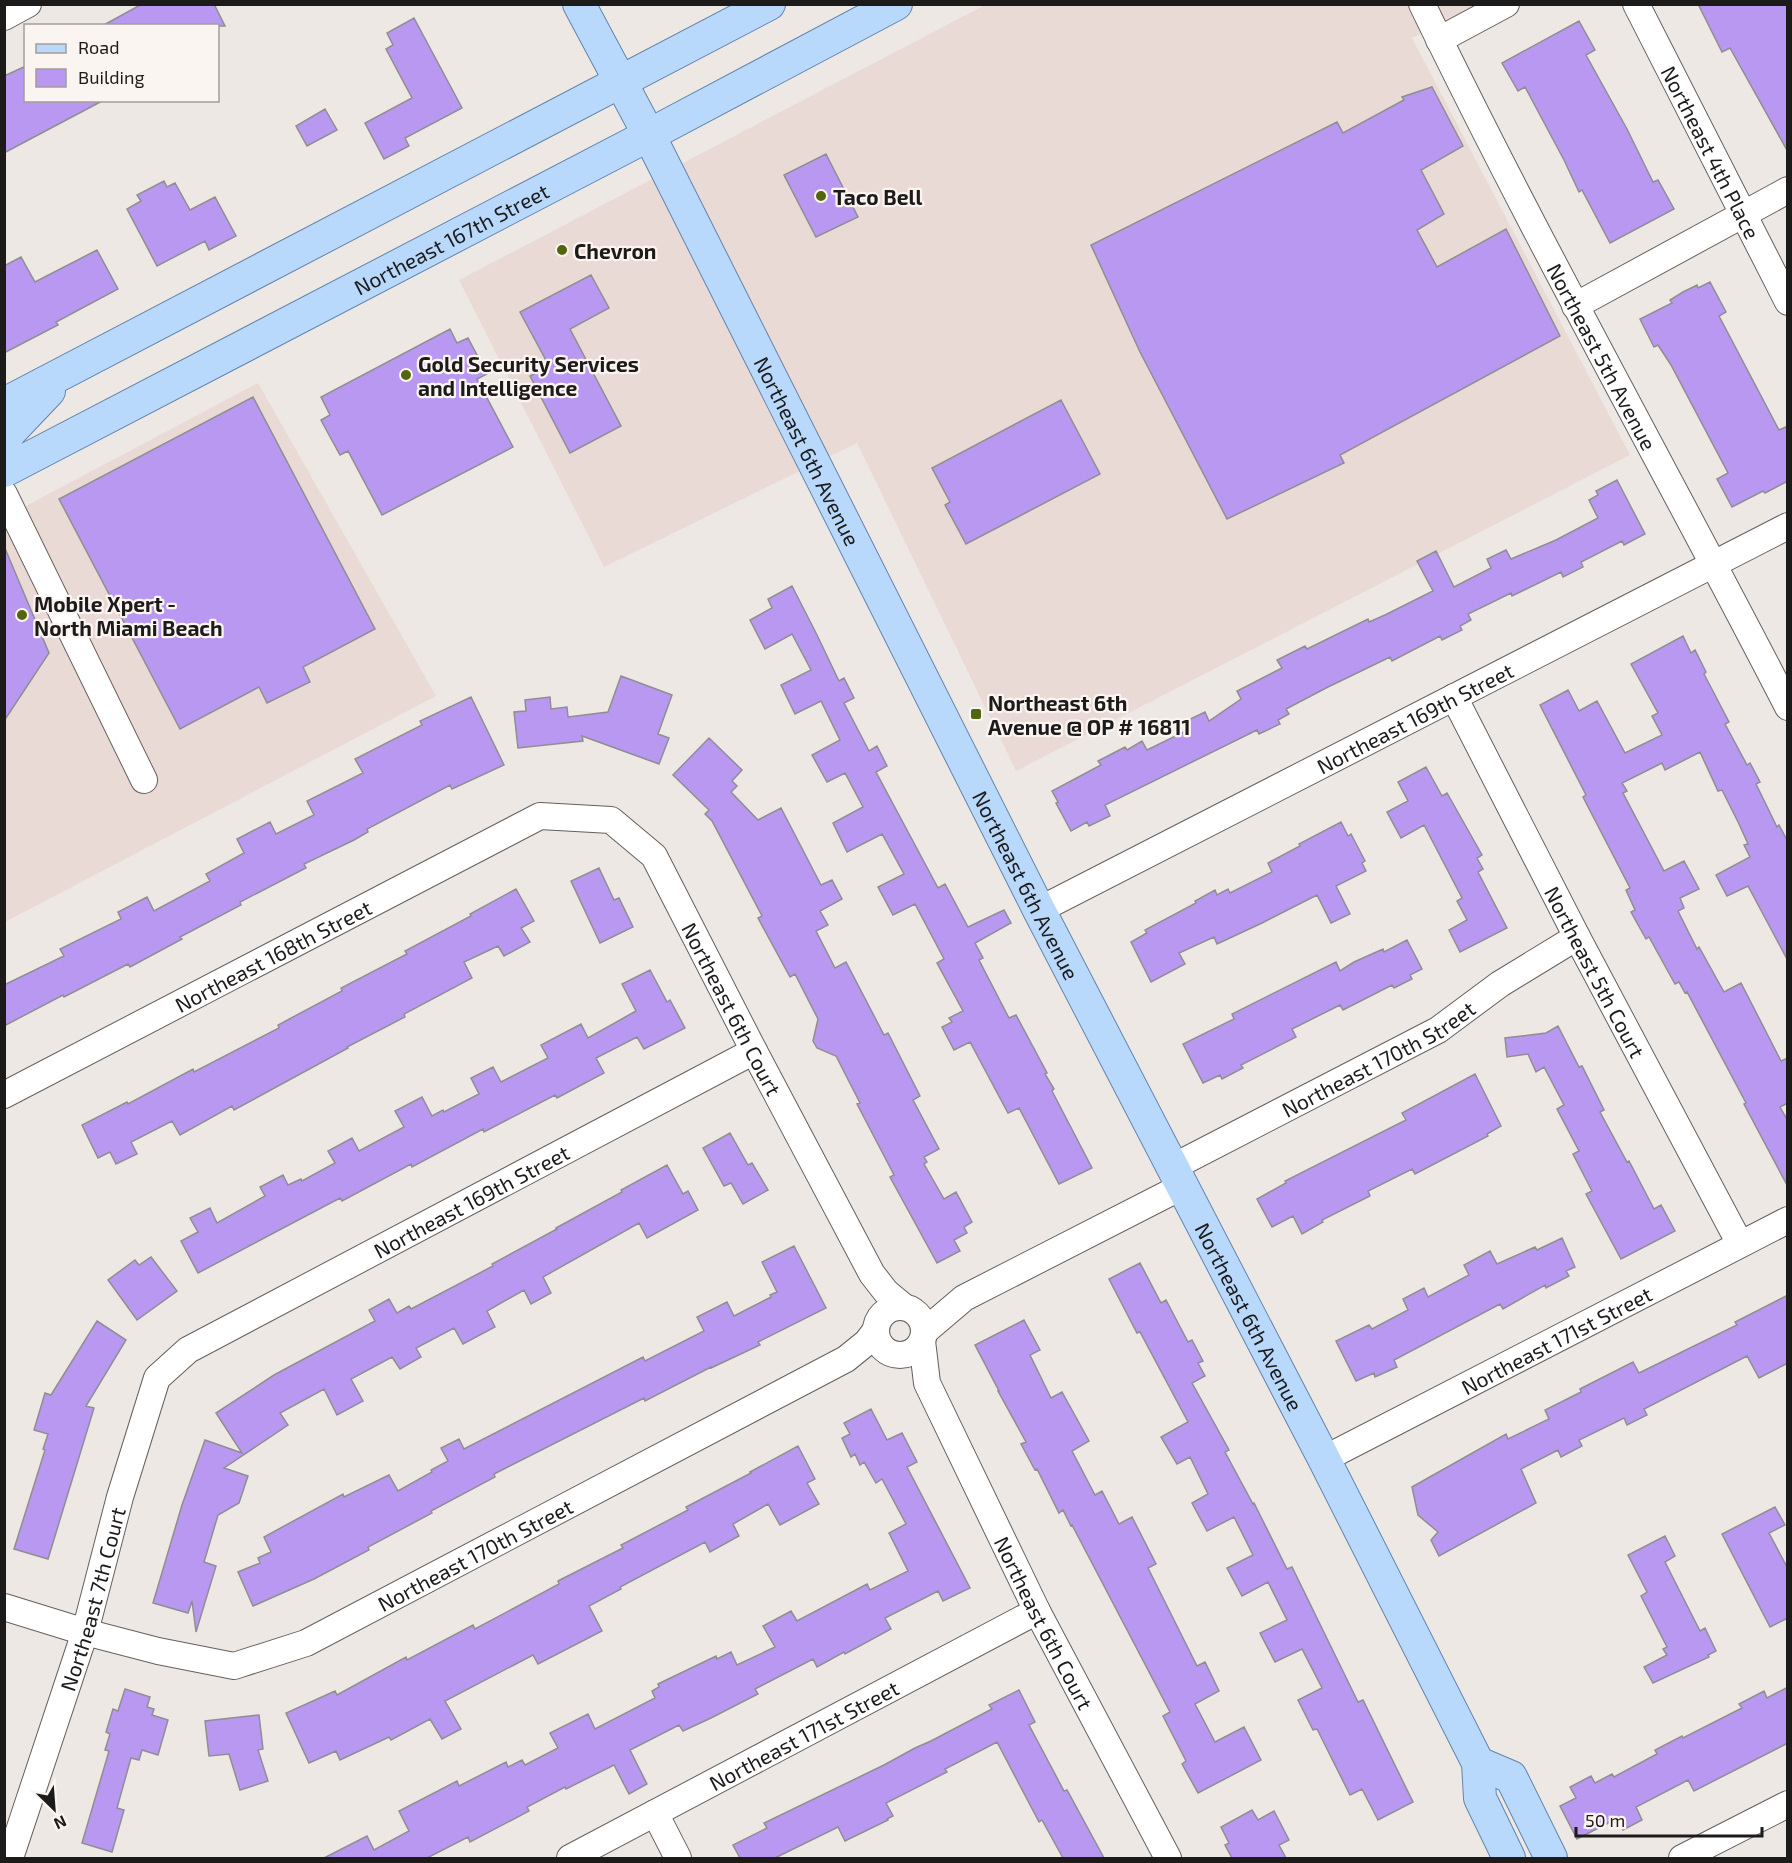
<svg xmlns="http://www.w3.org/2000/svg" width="1792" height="1863" font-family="'Exo 2',sans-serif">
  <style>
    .built { fill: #e9dad5 }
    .building { fill: #b898f0; stroke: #8f8e93; stroke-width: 1.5 }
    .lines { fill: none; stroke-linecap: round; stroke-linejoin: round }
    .minor-casing { stroke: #65605e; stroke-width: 28 }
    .major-casing { stroke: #6385ac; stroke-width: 34 }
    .minor { stroke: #fff; stroke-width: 26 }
    .major { stroke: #b8d8fc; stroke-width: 32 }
    .poi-dot { fill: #52650f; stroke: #fbf5f2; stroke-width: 2 }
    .labels { text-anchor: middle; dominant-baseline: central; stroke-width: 4.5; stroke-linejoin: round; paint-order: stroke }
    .street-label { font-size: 21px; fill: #1d1a1a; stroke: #fbf5f2 }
    .poi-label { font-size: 21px; font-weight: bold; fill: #1d1a1a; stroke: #fbf5f2; text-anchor: start }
  </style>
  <rect width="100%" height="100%" fill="#eee8e5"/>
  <path class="built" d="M985 5H1477L1412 38 1630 455 1016 771 857 443 604 567 459 280Z
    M258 383 436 696 5 922V517Z"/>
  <path class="building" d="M142 4H214L225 26H102Z
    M1698 4H1788V152L1730 48 1722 52Z
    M414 18 462 108 405 138 409 146 384 159 365 123 412 98 386 49 393 45 387 33Z
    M1579 21 1595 50 1586 55 1627 129 1653 182 1658 180 1674 209 1610 243 1582 190 1579 192 1564 160 1525 87 1518 91 1502 63Z
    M26 66V100H104L4 153V76Z
    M1432 87 1463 146 1421 170 1444 214 1417 230 1437 267 1506 229 1560 336 1340 455 1344 463 1227 519 1140 352 1091 245 1337 122 1343 133 1404 100 1402 97Z
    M325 109 337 130 307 146 296 126Z
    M826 154 858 217 816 237 784 175Z
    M164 181 167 187 175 183 190 210 215 197 236 236 209 250 205 241 157 266 127 209 141 201 137 195Z
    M97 250 118 289 56 322 58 325 4 353V266L21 257 35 282Z
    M591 275 609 308 570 329 621 426 570 453 530 376 549 366 520 312Z
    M1710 282 1726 312 1719 316 1779 430 1788 426V481L1765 493 1763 491 1732 507 1717 479 1728 473 1671 365 1658 345 1654 347 1640 319 1672 303 1670 300 1683 292 1697 285 1698 288Z
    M450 329 457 343 468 338 487 374 477 379 513 447 382 515 348 451 340 455 329 435 321 420 330 415 321 397Z
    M253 397 375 629 303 667 310 682 267 703 259 687 180 729 59 499Z
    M1061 400 1100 474 966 544 945 505 950 502 932 468Z
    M1617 480 1645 534 1624 545 1622 541 1581 562 1583 567 1563 577 1561 572 1512 596 1511 593 1468 614 1471 620 1460 626 1462 630 1442 640 1440 636 1392 661 1390 657 1328 687 1286 709 1289 714 1278 720 1280 724 1259 734 1257 730 1105 805 1110 816 1089 826 1087 822 1071 831 1056 803 1058 802 1052 791 1101 765 1098 761 1125 747 1127 750 1142 741 1147 750 1190 729 1186 721 1205 712 1209 721 1241 699 1237 691 1282 668 1277 660 1305 646 1307 649 1368 619 1369 622 1385 615 1433 591 1417 561 1436 551 1454 587 1491 568 1487 559 1506 550 1511 559 1556 540 1598 518 1589 500 1598 495 1596 491Z
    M4 546 49 653 4 721Z
    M792 586 817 635 839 681 844 678 854 698 844 703 869 751 877 746 887 766 876 772 938 888 945 884 968 927 1004 910 1011 923 975 943 983 958 979 960 1009 1018 1016 1015 1047 1073 1045 1074 1054 1089 1052 1091 1092 1168 1059 1184 1019 1108 1008 1113 970 1042 954 1050 942 1027 952 1022 949 1018 963 1011 937 963 944 959 915 904 893 915 878 887 904 874 882 834 847 852 833 823 863 807 845 773 827 782 812 755 840 740 821 701 795 714 781 685 811 670 792 634 765 649 750 620 772 608 768 599Z
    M1683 636 1691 653 1695 650 1706 672 1704 674 1729 722 1725 724 1747 765 1750 763 1760 782 1756 784 1777 827 1779 825 1788 842V961L1748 886 1727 896 1716 875 1750 857 1744 845 1748 844 1739 824 1722 790 1718 791 1700 752 1665 770 1662 763 1622 783 1627 791 1623 793 1664 871 1684 861 1699 889 1680 898 1684 908 1678 911 1697 949 1699 947 1724 992 1741 983 1781 1061 1788 1058V1103L1780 1107 1788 1121V1187L1744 1104 1746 1103 1687 992 1685 993 1679 982 1675 984 1649 937 1646 939 1631 912 1635 910 1626 890 1630 888 1583 797 1586 795 1540 705 1568 690 1579 711 1597 701 1625 753 1662 735 1652 716 1658 713 1631 664Z
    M621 676 672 695 658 734 669 738 659 764 582 736 583 741 518 748 514 712 526 711 525 700 550 697 551 709 567 707 568 717 608 712Z
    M471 697 504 765 452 789 450 785 367 829 368 832 354 840 304 864 306 868 240 902 241 905 180 937 182 939 130 967 128 964 64 997 63 995 4 1026V985L64 956 60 949 121 919 118 912 147 897 154 911 210 881 206 874 244 853 237 839 270 822 276 834 314 815 307 801 363 773 355 759 422 725 420 721Z
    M709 738 742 770 732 781 737 786 731 792 758 820 781 808 821 885 832 880 842 899 820 911 828 925 816 931 835 968 846 962 884 1035 888 1033 920 1096 913 1100 939 1149 924 1157 927 1162 924 1164 944 1199 956 1192 972 1222 964 1227 967 1233 954 1240 960 1251 937 1263 890 1177 894 1175 857 1104 860 1103 836 1056 817 1048 813 1041 818 1019 795 974 790 977 758 918 762 916 712 821 705 814 709 810 673 775Z
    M1426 767 1442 796 1447 793 1482 855 1477 858 1483 869 1478 872 1507 928 1460 952 1449 930 1467 920 1457 901 1462 898 1424 825 1401 838 1387 812 1408 801 1398 782Z
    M1341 822 1348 836 1351 834 1365 861 1362 863 1366 871 1336 886 1350 914 1331 923 1317 895 1262 923 1217 944 1214 937 1179 953 1185 964 1151 982 1131 942 1147 933 1145 930 1196 903 1195 901 1215 890 1217 895 1228 889 1230 893 1272 872 1268 863 1300 846 1299 844Z
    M599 868 614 900 619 898 633 927 600 943 571 881Z
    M516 889 534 921 521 928 530 942 504 956 498 946 464 962 472 978 404 1014 405 1017 347 1047 348 1048 234 1110 232 1106 180 1135 172 1121 131 1142 137 1154 116 1164 110 1152 98 1158 82 1125 127 1102 128 1104 193 1069 194 1072 279 1028 278 1025 342 991 341 988 407 954 405 951 471 916 470 914Z
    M1407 940 1422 969 1410 975 1412 979 1394 988 1392 985 1343 1010 1340 1005 1292 1029 1296 1037 1241 1065 1243 1068 1222 1079 1220 1075 1203 1083 1183 1044 1234 1019 1232 1014 1336 962 1340 971 1354 962 1383 949 1384 952Z
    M650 970 667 1002 670 1000 685 1028 644 1049 637 1037 596 1058 604 1073 557 1098 555 1095 484 1132 483 1129 412 1167 411 1164 342 1201 340 1198 198 1273 181 1241 198 1232 190 1218 210 1208 217 1223 265 1196 260 1187 283 1175 288 1185 301 1179 302 1181 335 1163 328 1151 352 1138 359 1151 404 1127 395 1111 422 1097 432 1116 443 1110 444 1112 479 1094 471 1078 493 1067 501 1082 548 1058 541 1045 581 1024 588 1038 636 1011 622 984Z
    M1558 1026 1579 1067 1582 1066 1604 1110 1600 1112 1627 1162 1629 1161 1654 1209 1661 1205 1675 1231 1621 1259 1586 1194 1592 1191 1573 1154 1579 1151 1557 1109 1564 1105 1544 1067 1536 1072 1528 1054 1507 1057 1505 1038 1546 1033Z
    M1475 1074 1501 1126 1487 1134 1488 1136 1415 1174 1412 1169 1368 1191 1370 1196 1322 1220 1323 1222 1302 1234 1293 1216 1272 1227 1257 1199 1286 1183 1285 1181 1406 1120 1402 1113Z
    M730 1133 748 1165 752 1163 768 1190 743 1204 731 1183 724 1186 703 1148Z
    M667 1165 683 1194 688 1191 698 1210 647 1238 639 1223 543 1277 551 1293 531 1304 524 1290 487 1311 495 1327 463 1344 454 1328 416 1348 421 1357 400 1369 392 1357 351 1379 363 1401 337 1415 324 1389 280 1413 288 1425 224 1468 248 1476 239 1503 218 1515 204 1562 216 1566 196 1632 192 1601 188 1613 153 1603 182 1505 205 1440 242 1453 216 1413 274 1375 375 1321 369 1310 389 1299 397 1313 409 1306 411 1309 493 1266 492 1264 557 1229 556 1228 622 1192 621 1190Z
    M1562 1238 1575 1267 1566 1271 1569 1276 1546 1288 1545 1285 1503 1309 1500 1304 1394 1360 1397 1367 1375 1377 1374 1373 1356 1381 1336 1341 1369 1325 1372 1329 1408 1310 1403 1299 1424 1288 1428 1297 1469 1275 1464 1265 1490 1251 1497 1264 1535 1247 1537 1250Z
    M794 1246 826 1308 758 1342 760 1345 711 1368V1367L645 1401 644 1398 494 1474 495 1477 431 1511 432 1513 368 1547 369 1550 314 1579 253 1606 238 1572 260 1563 258 1558 271 1552 264 1537 343 1494 344 1497 389 1475 398 1491 432 1472 431 1470 448 1461 441 1448 459 1439 464 1449 643 1357 645 1361 704 1331 697 1317 727 1302 734 1316 771 1297 770 1295 777 1292 762 1262Z
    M151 1257 177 1291 137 1320 108 1280 135 1260 139 1265Z
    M1140 1263 1161 1303 1166 1300 1188 1342 1192 1340 1203 1361 1198 1363 1205 1376 1192 1383 1229 1450 1225 1452 1253 1504 1254 1503 1287 1569 1292 1567 1358 1702 1363 1700 1413 1802 1378 1820 1362 1789 1350 1795 1317 1729 1313 1730 1298 1700 1322 1688 1302 1649 1275 1662 1260 1633 1287 1620 1268 1582 1242 1596 1227 1568 1253 1555 1234 1517 1207 1531 1192 1503 1208 1494 1190 1457 1177 1464 1161 1437 1188 1422 1140 1332 1137 1333 1109 1279Z
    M1788 1295V1363L1759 1378 1747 1356 1644 1409 1647 1415 1627 1425 1624 1418 1579 1440 1582 1446 1561 1457 1558 1450 1521 1469 1536 1503 1439 1556 1431 1540 1438 1532 1418 1515 1412 1487 1506 1434 1508 1439 1549 1419 1545 1410 1581 1392 1580 1389 1633 1362 1639 1373 1737 1325 1735 1322Z
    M1024 1320 1040 1350 1030 1355 1051 1398 1062 1392 1089 1441 1072 1451 1095 1495 1102 1491 1119 1524 1132 1517 1156 1564 1148 1568 1197 1666 1205 1662 1219 1691 1195 1704 1215 1742 1244 1727 1261 1760 1198 1793 1182 1764 1186 1761 1163 1716 1170 1712 1072 1525 1071 1526 1063 1510 1059 1513 1037 1469 1035 1470 1021 1444 1026 1442 998 1391H999L975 1345Z
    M97 1321 126 1340 86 1406 94 1408 48 1559 14 1549 45 1450 43 1449 48 1434 34 1430 45 1393 51 1395Z
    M871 1409 887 1440 902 1433 917 1462 907 1467 970 1588 943 1601 938 1591 885 1618 891 1629 845 1654 844 1652 817 1667 813 1659 755 1689 758 1694 711 1718 683 1731 679 1725 630 1750 647 1784 629 1794 614 1765 566 1789 565 1787 527 1807 529 1811 470 1842 468 1837 427 1858H324L367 1836 374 1850 409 1831 399 1811 457 1781 459 1786 506 1762 508 1767 522 1760 525 1765 558 1748 550 1733 588 1714 595 1729 655 1698 652 1691 659 1687 658 1684 716 1656 717 1659 731 1652 737 1665 775 1647 763 1626 791 1611 797 1621 867 1584 870 1590 908 1571 889 1533 906 1524 882 1479 876 1483 864 1462 860 1465 855 1454 851 1457 842 1438 850 1434 844 1423Z
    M798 1446 815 1479 807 1483 819 1504 780 1525 768 1504 733 1524 739 1536 710 1552 705 1542 620 1587 621 1589 589 1606 602 1631 538 1664 533 1655 445 1701 461 1729 442 1739 430 1719 391 1740 389 1737 340 1760 336 1751 309 1763 286 1713 335 1691 337 1695 406 1657 407 1660 473 1625 475 1629 559 1584 558 1581 623 1548 621 1545 688 1510 686 1507 751 1473 750 1472Z
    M1775 1507 1785 1525 1769 1533 1788 1569V1618L1770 1627 1722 1534Z
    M1665 1536 1675 1556 1665 1562 1700 1631 1705 1628 1716 1651 1708 1655 1709 1657 1653 1683 1644 1667 1667 1655 1663 1649 1667 1647 1641 1596 1647 1592 1628 1555Z
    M1788 1687V1743L1694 1791 1688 1780 1636 1807 1642 1820 1623 1830 1616 1819 1577 1839 1560 1806 1576 1798 1570 1787 1591 1776 1595 1783 1612 1774 1614 1777 1657 1754 1655 1750 1682 1736 1683 1738 1742 1708 1739 1704 1764 1691 1767 1698Z
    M125 1689 150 1697 147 1707 154 1709 152 1715 168 1720 158 1755 142 1750 139 1760 131 1758 117 1808 124 1810 112 1852 82 1843 109 1751 105 1750 110 1734 106 1732 113 1709 118 1711Z
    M1019 1690 1035 1722 1029 1725 1064 1791 1067 1790 1104 1858H1063L1042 1820 1039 1822 997 1742 945 1769 947 1772 886 1803 893 1816 887 1819 888 1820 845 1841 838 1827 775 1858H740L733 1845 767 1828 764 1823 884 1765 915 1748 931 1741 992 1709 989 1705Z
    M259 1715 263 1749 258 1750 268 1781 240 1790 229 1754 209 1756 205 1721Z
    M1252 1810 1258 1820 1274 1811 1289 1840 1279 1845 1286 1858H1232L1225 1845 1229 1843 1221 1827Z"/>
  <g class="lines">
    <g class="minor-casing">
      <g id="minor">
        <path id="s1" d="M1422 4C1537 242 1667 472 1788 707"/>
        <path id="s2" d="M1636 4 1788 302"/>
        <path d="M4 17 28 4"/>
        <path d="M1439 40 1506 4"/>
        <path d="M1575 306 1788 190"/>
        <path d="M4 494 144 780"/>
        <path id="s3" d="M1454 697 1577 937 1740 1244"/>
        <path id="s4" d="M1039 910 1788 526"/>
        <path id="s5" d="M4 1095 540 816 611 820 654 856 754 1051 872 1274 886 1292 904 1307"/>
        <path id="s6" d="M1173 1167 1438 1030 1500 984 1577 937"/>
        <circle cx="900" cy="1331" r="24"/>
        <path d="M924 1332 964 1298 1183 1186"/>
        <path id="s7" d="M922 1341 927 1383 1037 1611 1168 1858"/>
        <path id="s8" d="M1324 1459 1788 1220"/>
        <path id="s9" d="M4 1607 85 1632 158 1651 234 1666 306 1643 846 1359 867 1342 876 1330"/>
        <path d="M655 1813 678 1858"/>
        <path id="s10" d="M10 1858 85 1632 120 1497 157 1378 188 1350 754 1051"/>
        <path id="s11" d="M570 1858 1037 1611"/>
        <path d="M1682 1858 1788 1804"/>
      </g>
    </g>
    <g class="major-casing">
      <g id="major">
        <path id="s12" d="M579 4 649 135 1039 910 1324 1459 1478 1763 1480 1798 1509 1858"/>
        <path d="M4 404 769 4"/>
        <path d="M4 442 10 432 49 391"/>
        <path id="s13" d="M4 471 649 135 896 4"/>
        <path d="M1478 1763 1511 1777 1551 1858"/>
      </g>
    </g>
    <use href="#minor" class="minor"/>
    <use href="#major" class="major"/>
  </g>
  <g class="poi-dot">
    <circle cx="821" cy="196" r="6"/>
    <circle cx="562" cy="250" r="6"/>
    <circle cx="406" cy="375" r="6"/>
    <circle cx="22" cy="615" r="6"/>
    <rect x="970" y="708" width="12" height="12" rx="3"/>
  </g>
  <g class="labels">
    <g class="street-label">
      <text stroke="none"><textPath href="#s2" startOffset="166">Northeast 4th Place</textPath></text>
      <text stroke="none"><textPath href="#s13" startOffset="504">Northeast 167th Street</textPath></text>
      <text stroke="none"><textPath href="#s1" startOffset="396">Northeast 5th Avenue</textPath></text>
      <text stroke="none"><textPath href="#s12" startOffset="502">Northeast 6th Avenue</textPath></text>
      <text stroke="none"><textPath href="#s4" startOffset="422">Northeast 169th Street</textPath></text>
      <text stroke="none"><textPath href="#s12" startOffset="988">Northeast 6th Avenue</textPath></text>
      <text stroke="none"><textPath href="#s5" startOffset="303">Northeast 168th Street</textPath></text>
      <text stroke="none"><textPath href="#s3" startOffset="309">Northeast 5th Court</textPath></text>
      <text stroke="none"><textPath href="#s5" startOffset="903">Northeast 6th Court</textPath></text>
      <text stroke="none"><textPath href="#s6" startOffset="232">Northeast 170th Street</textPath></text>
      <text stroke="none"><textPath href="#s10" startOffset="864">Northeast 169th Street</textPath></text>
      <text stroke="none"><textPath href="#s12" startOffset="1474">Northeast 6th Avenue</textPath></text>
      <text stroke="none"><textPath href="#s8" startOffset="261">Northeast 171st Street</textPath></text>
      <text stroke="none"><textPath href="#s9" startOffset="504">Northeast 170th Street</textPath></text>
      <text stroke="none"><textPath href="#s10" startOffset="272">Northeast 7th Court</textPath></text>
      <text stroke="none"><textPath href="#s7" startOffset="309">Northeast 6th Court</textPath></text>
      <text stroke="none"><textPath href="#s11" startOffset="264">Northeast 171st Street</textPath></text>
    </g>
    <g class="poi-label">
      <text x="833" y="196">Taco Bell</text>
      <text x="574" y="250">Chevron</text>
      <text x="418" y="363">Gold Security Services<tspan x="418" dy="24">and Intelligence</tspan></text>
      <text x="34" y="603">Mobile Xpert -<tspan x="34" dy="24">North Miami Beach</tspan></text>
      <text x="988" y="702">Northeast 6th<tspan x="988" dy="24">Avenue @ OP # 16811</tspan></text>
    </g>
  </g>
  <rect width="1792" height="1863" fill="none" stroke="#1d1a1a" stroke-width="12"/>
  <rect x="24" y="24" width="195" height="78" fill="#fbf5f2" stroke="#a29d9c" stroke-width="1.5"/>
  <rect x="36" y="44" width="30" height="9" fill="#b8d8fc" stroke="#a29d9c" stroke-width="1.5"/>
  <text x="78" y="54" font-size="18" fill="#1d1a1a">Road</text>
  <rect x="36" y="69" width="30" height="18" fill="#b898f0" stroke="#a29d9c" stroke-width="1.5"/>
  <text x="78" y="84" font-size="18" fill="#1d1a1a">Building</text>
  <g transform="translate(54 1809) rotate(155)" stroke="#fbf5f2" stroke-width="4.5" paint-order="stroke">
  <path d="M0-4.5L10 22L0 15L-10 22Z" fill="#1d1a1a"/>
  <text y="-9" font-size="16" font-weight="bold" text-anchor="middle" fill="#1d1a1a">N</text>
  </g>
  <path d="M1576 1827v9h186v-9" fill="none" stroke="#1d1a1a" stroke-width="3"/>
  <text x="1585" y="1827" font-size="18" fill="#1d1a1a" stroke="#fbf5f2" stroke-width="4.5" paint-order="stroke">50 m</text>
</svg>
